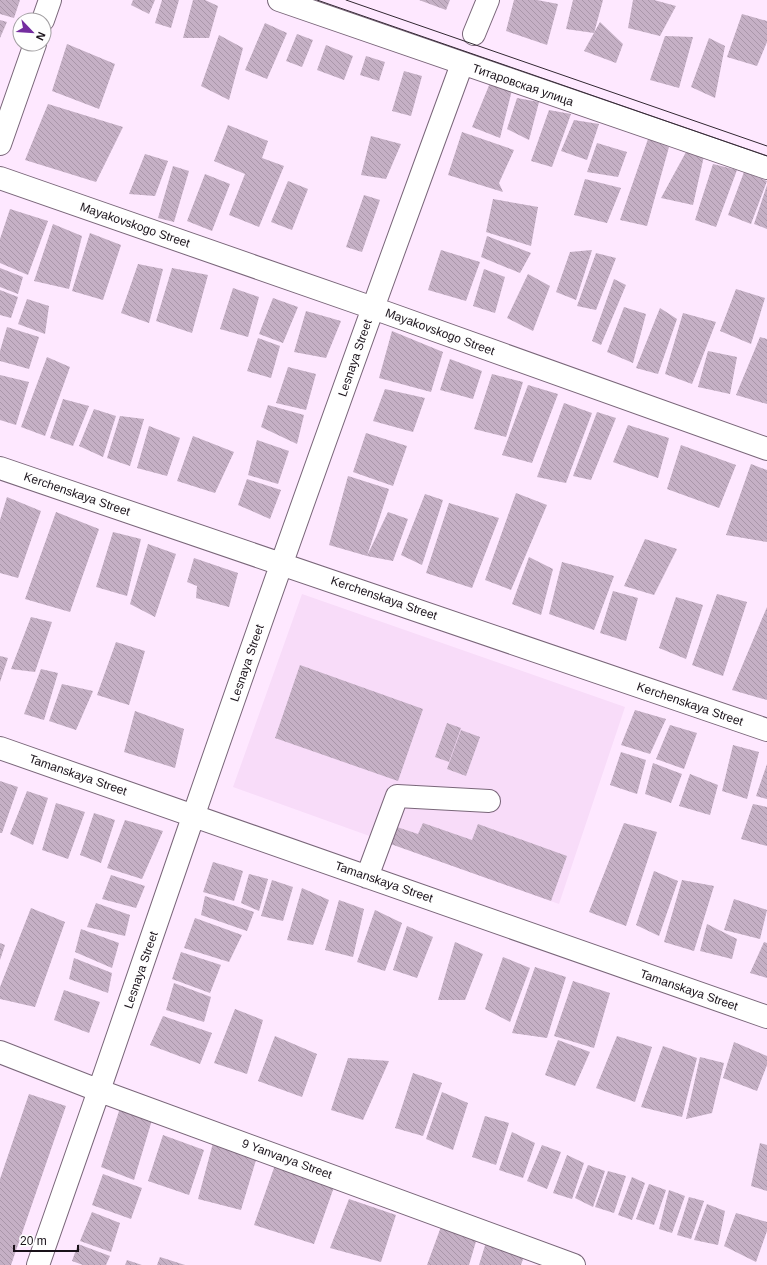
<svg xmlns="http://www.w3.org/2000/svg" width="767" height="1265" font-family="Helvetica,sans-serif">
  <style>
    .built { fill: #f8dcf9 }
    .building { fill: url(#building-back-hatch) }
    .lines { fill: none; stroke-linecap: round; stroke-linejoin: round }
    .minor-casing { stroke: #796679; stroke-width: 24 }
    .minor { stroke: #fff; stroke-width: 22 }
    .tram { stroke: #312731; stroke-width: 1 }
    .labels { text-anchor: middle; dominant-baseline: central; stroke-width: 3; stroke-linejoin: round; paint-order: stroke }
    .street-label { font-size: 12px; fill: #191119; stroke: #fefefe }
  </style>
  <defs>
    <pattern id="building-back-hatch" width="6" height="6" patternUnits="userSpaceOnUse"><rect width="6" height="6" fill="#c5b0c5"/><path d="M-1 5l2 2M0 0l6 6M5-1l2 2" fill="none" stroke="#a996a9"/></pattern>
  </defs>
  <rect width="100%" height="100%" fill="#fee8ff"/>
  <path class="built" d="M302 594 625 707 559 904 233 787Z"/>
  <path class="building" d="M0 0H20L14 18 0 14Z
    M133 0H155L149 14 131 5Z
    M162 0H179L171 28 155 23Z
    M193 0H205L218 6 209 38H183Z
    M419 0H450L446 10Z
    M514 0H537L558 4 547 45 506 31Z
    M573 0H603L594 33 566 29Z
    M633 0H654L676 6 660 36 628 28Z
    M742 14 767 21V42L757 66 727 57Z
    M0 20 7 22 0 38Z
    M600 22 623 44 616 63 584 51Z
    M265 23 287 33 267 79 245 70Z
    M297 34 313 40 302 67 286 61Z
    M219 35 243 48 229 100 201 86Z
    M665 36 693 37 679 88 650 80Z
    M709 38 725 46 715 98 691 87Z
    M67 44 115 64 99 109 52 91Z
    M326 45 353 56 344 80 317 70Z
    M366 56 385 62 379 81 360 75Z
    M404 71 422 76 411 116 392 111Z
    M490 83 512 90 500 138 472 127Z
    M517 98 539 102 529 140 507 129Z
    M48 104 123 127 96 182 25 160Z
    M549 110 571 114 552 167 531 161Z
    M574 120 599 124 587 160 561 151Z
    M228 125 268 141 262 158 284 166 259 227 229 215 245 174 214 161Z
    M462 132 514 150 499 183 503 192 448 175Z
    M371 136 401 144 386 179 361 175Z
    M648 139 669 147 647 226 620 220Z
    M597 143 627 152 618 177 587 172Z
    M686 152 704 156 693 205 661 198Z
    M145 154 168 161 155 196 129 194Z
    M713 164 737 170 716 227 695 220Z
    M173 166 189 171 174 222 158 218Z
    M744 172 767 181 751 224 728 215Z
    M205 174 230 184 212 231 187 221Z
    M585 179 621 188 607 223 574 215Z
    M288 181 308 189 292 230 271 222Z
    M767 185V229L754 224Z
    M364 195 380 200 362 252 346 247Z
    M493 199 538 207 531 246 486 232Z
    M10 209 48 221 28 275 0 263V239Z
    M53 224 82 236 69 289 34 281Z
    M90 233 121 245 103 300 72 291Z
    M487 236 531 253 520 273 481 257Z
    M441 250 480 262 466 301 428 290Z
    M592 250 576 300 556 292 570 252Z
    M596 253 616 258 596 310 577 306Z
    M138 264 163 269 149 323 121 313Z
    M0 268 23 277 18 294 0 287Z
    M172 268 208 275 192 333 156 321Z
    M484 269 505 277 495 313 473 306Z
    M528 274 550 286 533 331 507 318Z
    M614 279 626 285 601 345 592 341Z
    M233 288 259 297 248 337 220 329Z
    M736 289 765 298 751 344 720 331Z
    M0 290 18 297 11 318 0 315Z
    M273 298 298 307 283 343 259 334Z
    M27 299 49 306 45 334 18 324Z
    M624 307 646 314 633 363 607 352Z
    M660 308 677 319 658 374 636 368Z
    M306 311 341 321 326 358 294 352Z
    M683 313 716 322 692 384 665 374Z
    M7 327 39 337 29 369 0 361V351Z
    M392 331 443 352 431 392 379 378Z
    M760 337 767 339V404L736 395Z
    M258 338 280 346 271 378 247 371Z
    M708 351 737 357 730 394 698 387Z
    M47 357 70 367 45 436 21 427Z
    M450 359 482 371 473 399 440 390Z
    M288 367 316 374 306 410 276 403Z
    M492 374 523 382 506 437 474 429Z
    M0 375 29 382 16 425 0 420Z
    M528 385 558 394 532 463 502 455Z
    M385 389 425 398 413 432 373 421Z
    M63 399 89 406 73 446 50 438Z
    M564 403 592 413 566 483 537 477Z
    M268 405 304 415 297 444 261 427Z
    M94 409 116 416 103 457 79 446Z
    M597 412 616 418 591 480 573 476Z
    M120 416 144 419 130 466 107 458Z
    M628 425 669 438 658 478 613 462Z
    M149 426 180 438 167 476 137 468Z
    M366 433 407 446 393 486 353 472Z
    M193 436 234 452 215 493 177 481Z
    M257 440 289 451 278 484 248 475Z
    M681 445 736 465 719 508 667 489Z
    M751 464 767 470V542L726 535Z
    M348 476 389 489 367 556 329 545Z
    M247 479 281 490 270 519 238 505Z
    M516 493 547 505 511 590 485 580Z
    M425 494 443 500 422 565 401 555Z
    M7 497 41 511 18 578 0 573V520Z
    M449 503 499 518 472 588 426 573Z
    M56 512 99 529 70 612 25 599Z
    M388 512 408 519 393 561 367 556Z
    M113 532 141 539 127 596 96 587Z
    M645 539 677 549 654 595 624 586Z
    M148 544 176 554 155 617 130 604Z
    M529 557 553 569 541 615 512 604Z
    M194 558 238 573 229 607 196 598 197 586 187 582Z
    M562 562 614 576 594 630 549 614Z
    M613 591 638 598 626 641 600 633Z
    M717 594 747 602 723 676 692 665Z
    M676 597 703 605 686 659 659 648Z
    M767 607V700L732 690Z
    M31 617 52 622 35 672 11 669Z
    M116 642 145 651 129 705 97 695Z
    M0 656 8 658 0 682Z
    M300 665 423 709 398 781 275 738Z
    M41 669 58 673 44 720 24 714Z
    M62 684 93 691 76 730 49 721Z
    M635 710 666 719 650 754 621 745Z
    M135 711 184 729 175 768 124 752Z
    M447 723 461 728 449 762 435 757Z
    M670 725 697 733 684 769 656 759Z
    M461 730 480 737 466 776 447 769Z
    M733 745 759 752 747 799 722 791Z
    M621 752 646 760 637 794 610 785Z
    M653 763 682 774 671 803 645 794Z
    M767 764V799L756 796Z
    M690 774 718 785 710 815 679 806Z
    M0 781 18 787 2 833H0Z
    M27 791 48 798 33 845 10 834Z
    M56 803 85 812 68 859 42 850Z
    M753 804 767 807V846L741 839Z
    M94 813 115 820 101 863 80 855Z
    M125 820 163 831 142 879 107 868Z
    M423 823 472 840 478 824 567 856 551 901 385 842 391 825 418 834Z
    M624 823 657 832 626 926 589 912Z
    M213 862 243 871 234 901 203 892Z
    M654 871 678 881 659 936 636 925Z
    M249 874 268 879 259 911 241 903Z
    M111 875 145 886 136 908 102 899Z
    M272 880 293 887 283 921 261 916Z
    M682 880 714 886 694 951 664 942Z
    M302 888 329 900 313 945 287 940Z
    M205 896 254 912 247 931 201 915Z
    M734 899 767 910 760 939 724 930Z
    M339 900 364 909 353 957 325 950Z
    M96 903 130 915 125 936 87 927Z
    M31 908 65 922 35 1007 0 999V987Z
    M375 910 402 923 385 971 357 962Z
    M195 918 242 935 229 962 184 948Z
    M707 924 737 939 732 959 700 951Z
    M407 926 433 937 417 978 393 970Z
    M81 929 119 943 112 968 75 952Z
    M455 942 483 954 465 1000H438Z
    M764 942 767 943V978L750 973Z
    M0 943 5 945 0 960Z
    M181 952 221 965 210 993 172 979Z
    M503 957 530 968 510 1022 485 1009Z
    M74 958 112 973 108 993 69 979Z
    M535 967 566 977 547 1038 512 1033Z
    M573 981 610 993 594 1048 554 1036Z
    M174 983 211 997 204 1022 166 1010Z
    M64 990 100 1002 89 1033 54 1020Z
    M235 1009 263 1020 247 1074 214 1063Z
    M163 1016 212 1033 200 1064 150 1045Z
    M275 1036 317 1054 302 1097 258 1081Z
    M617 1036 652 1047 635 1102 596 1088Z
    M558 1040 590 1052 575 1086 545 1075Z
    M734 1042 767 1056V1065L757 1091 723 1078Z
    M663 1046 697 1058 682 1117 641 1107Z
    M700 1057 724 1063 712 1113 686 1119Z
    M348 1058 389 1061 363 1120 331 1110Z
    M413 1073 442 1083 423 1136 395 1128Z
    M442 1092 468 1103 453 1150 426 1139Z
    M29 1094 66 1106 11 1265H0V1179Z
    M120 1108 152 1120 134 1180 101 1167Z
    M485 1116 509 1123 496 1165 472 1157Z
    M512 1132 535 1143 523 1178 499 1170Z
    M163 1135 204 1150 189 1195 148 1181Z
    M213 1143 256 1160 241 1210 198 1199Z
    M760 1143 767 1145V1191L751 1186Z
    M542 1145 561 1152 547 1189 527 1181Z
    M567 1155 584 1163 572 1199 553 1193Z
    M275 1165 334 1187 314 1244 254 1225Z
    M588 1165 605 1171 593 1207 575 1198Z
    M608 1171 626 1176 614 1213 595 1207Z
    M103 1174 142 1188 131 1219 92 1205Z
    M632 1177 645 1183 632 1220 618 1215Z
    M649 1184 666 1190 654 1225 636 1219Z
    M669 1190 685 1196 672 1233 659 1229Z
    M689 1197 704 1201 691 1239 677 1235Z
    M349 1199 396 1215 381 1262 330 1248Z
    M707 1204 725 1211 718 1245 694 1240Z
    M92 1212 120 1223 111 1252 80 1241Z
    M736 1213 767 1222V1231L756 1262 724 1246Z
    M442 1224 477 1238 469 1265H427Z
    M487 1239 525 1253 521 1265H479Z
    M78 1244 110 1256 106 1265H83L72 1261Z
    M160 1257 185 1265H157Z
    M127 1260 142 1265H125Z"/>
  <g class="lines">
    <g class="minor-casing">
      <path id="minor" d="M279 0 767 168
        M43 20 50 0
        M474 34 488 0
        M0 144 35 44
        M0 178 373 308 767 449
        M0 468 767 730
        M0 748 767 1017
        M367 877 397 796 489 801
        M0 1052 100 1091 574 1265
        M38 1265C91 1116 141 967 193 817 280 565 370 314 462 64"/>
    </g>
    <use href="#minor" class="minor"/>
    <path class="tram" d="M317 0 767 156
      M346 0 767 146"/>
  </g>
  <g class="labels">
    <g class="street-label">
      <text transform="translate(523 85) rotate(19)">Титаровская улица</text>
      <text transform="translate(135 225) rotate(19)">Mayakovskogo Street</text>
      <text transform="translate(440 332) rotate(20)">Mayakovskogo Street</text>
      <text transform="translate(355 358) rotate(-71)">Lesnaya Street</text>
      <text transform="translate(77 494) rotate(19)">Kerchenskaya Street</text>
      <text transform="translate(384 598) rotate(19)">Kerchenskaya Street</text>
      <text transform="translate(247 663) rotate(-71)">Lesnaya Street</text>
      <text transform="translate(690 704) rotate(19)">Kerchenskaya Street</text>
      <text transform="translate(78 775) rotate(19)">Tamanskaya Street</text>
      <text transform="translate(384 882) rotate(19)">Tamanskaya Street</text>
      <text transform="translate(141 970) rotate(-71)">Lesnaya Street</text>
      <text transform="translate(689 990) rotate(19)">Tamanskaya Street</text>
      <text transform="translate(287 1159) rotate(20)">9 Yanvarya Street</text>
    </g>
  </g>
  <g transform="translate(32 32) rotate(115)"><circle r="19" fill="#fefefe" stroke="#a29fa2"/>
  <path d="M0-3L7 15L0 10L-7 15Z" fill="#742c9f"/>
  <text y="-6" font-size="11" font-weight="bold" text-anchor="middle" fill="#191119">N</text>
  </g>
  <path d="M14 1245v6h64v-6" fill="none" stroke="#191119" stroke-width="2"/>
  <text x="20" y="1245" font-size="12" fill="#191119" stroke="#fefefe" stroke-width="3" paint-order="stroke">20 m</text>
</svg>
